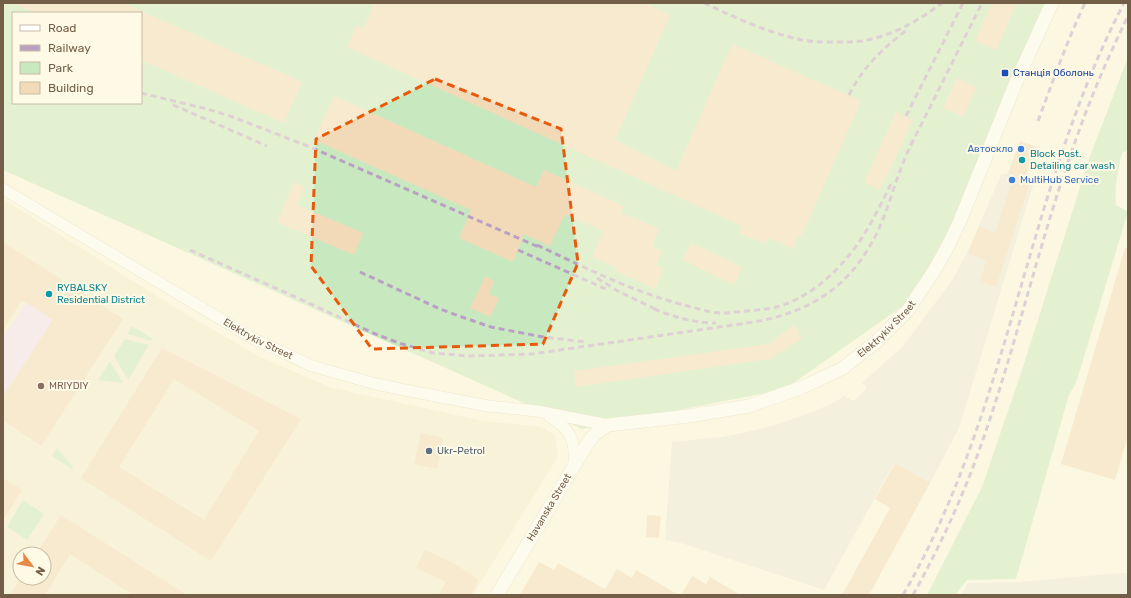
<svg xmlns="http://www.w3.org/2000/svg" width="1131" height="598" font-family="Rubik,sans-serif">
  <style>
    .residential { fill: #f4eacf; fill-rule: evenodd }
    .industrial { fill: #eae6dc }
    .education { fill: #f3ddf8 }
    .green { fill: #c8e9bf; fill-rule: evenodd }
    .building { fill: #f2dab8; fill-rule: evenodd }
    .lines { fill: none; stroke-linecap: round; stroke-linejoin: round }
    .minor-casing { stroke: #e0d4bc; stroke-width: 12 }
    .tertiary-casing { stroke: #e0d4bc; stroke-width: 14 }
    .minor { stroke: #fff; stroke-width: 11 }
    .tertiary { stroke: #fff; stroke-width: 13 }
    .rail { stroke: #bba0c5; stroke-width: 3; stroke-dasharray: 6 4; stroke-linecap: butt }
    .marked { fill: none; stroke: #e8590c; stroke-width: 3; stroke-dasharray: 8 5; stroke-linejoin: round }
    .transit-dot { fill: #1a4fb4; stroke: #fffae6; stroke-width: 1.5 }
    .shop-dot { fill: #3f7fe0; stroke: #fffae6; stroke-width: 1.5 }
    .culture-dot { fill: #0f9aa8; stroke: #fffae6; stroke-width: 1.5 }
    .education-dot { fill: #8d6e63; stroke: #fffae6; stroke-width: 1.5 }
    .service-dot { fill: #5c6f8a; stroke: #fffae6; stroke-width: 1.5 }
    .labels { text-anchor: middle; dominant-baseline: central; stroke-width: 4; stroke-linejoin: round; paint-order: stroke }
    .transit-label { font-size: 10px; fill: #164399; stroke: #fffae6; text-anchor: start }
    .shop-label { font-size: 10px; fill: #366cbe; stroke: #fffae6; text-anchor: end }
    .culture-label { font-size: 10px; fill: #0d838f; stroke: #fffae6; text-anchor: start }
    .street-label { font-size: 10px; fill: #735f48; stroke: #fffae6 }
    .education-label { font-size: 10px; fill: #785e54; stroke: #fffae6; text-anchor: start }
    .service-label { font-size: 10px; fill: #4e5e75; stroke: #fffae6; text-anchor: start }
  </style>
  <rect width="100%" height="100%" fill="#fcf7e0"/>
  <path class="residential" d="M3 199 179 310 258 356 332 388 484 421 541 427 555 435 558 456 473 595H3ZM20 554H44V578H20Z"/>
  <path class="industrial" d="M1008 173 1034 182 959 428 930 483 894 463 824 590 678 542 665 540 672 442 722 437 747 432 775 425 810 413 837 401 844 396 853 401 858 398 867 387 862 383 903 346 953 279 967 253 1001 175Z
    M1122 573H1128V595H961L968 583 1018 582Z"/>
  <path class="education" d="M26 302 101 353 41 446 3 420V338Z"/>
  <path class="green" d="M3 3H1055L920 294 785 389 582 429 3 170ZM13 13H141V103H13Z
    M1128 57V150L1122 153C1118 168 1114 190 1116 205L1128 212 1076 383 1069 395 1016 579 967 580 955 595H927L982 487 1021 373 1089 159Z
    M132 326 153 339 152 341 127 334Z
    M125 339 149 345 128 380 114 356Z
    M110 361 123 383 98 380Z
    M57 448 73 467 72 469 52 456Z
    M23 500 44 514 27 540 7 527Z"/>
  <path class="building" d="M13 3H123L302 82 284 123 141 60V13H36Z
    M375 3H644L670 15 615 140 676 171 732 44 861 101 801 237 798 236 793 249 768 238 765 244 739 233 742 226 347 47 357 25 364 28Z
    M992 3H1017L996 50 975 41Z
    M957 78 977 88 963 117 943 108Z
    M334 96 536 187 544 170 624 206 621 213 659 229 652 246 662 251 656 265 664 269 655 289 616 271 617 268 592 257 603 231 565 214 550 246 524 234 513 262 459 238 471 210 314 140Z
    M896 112 913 120 880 190 864 182Z
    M1020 141 1037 147 1024 180 1030 182 996 287 980 282 986 261 968 253 979 226 995 233 1014 175 1008 173Z
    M294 182 304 187 297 205 363 233 354 255 277 222Z
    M3 242 123 319 41 446 3 420V396L53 320 22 300 3 330Z
    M691 243 742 267 734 285 683 260Z
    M1125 248H1128V436L1115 480 1061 464Z
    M485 276 494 281 489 294 499 298 490 317 470 308Z
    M794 325 802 338 770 359 576 387 574 371 769 344Z
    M162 348 301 419 211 561 81 478ZM174 379 259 431 204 520 119 467Z
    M421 433 443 438 437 469 414 464Z
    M895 463 930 483 869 595H842L890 508 875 499Z
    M3 478 22 490 3 520Z
    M61 515 163 580 187 595H133L70 554 45 595H10L21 578H44V554H36Z
    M647 515 661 516 659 538 646 537Z
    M425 550 455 564 479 580 470 595H438L446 582 416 568Z
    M539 562 554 570 558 563 605 589 617 569 632 578 636 570 679 595H520Z
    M692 576 706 584 710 577 741 595H681Z"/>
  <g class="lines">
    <g class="minor-casing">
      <g id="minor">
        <path id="s1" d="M3 189 254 339 312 366 376 384 410 391 488 406 537 411 608 425"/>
        <path d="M549 416C571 429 576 441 574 466"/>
      </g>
    </g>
    <g class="tertiary-casing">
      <g id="tertiary">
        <path id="s2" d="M497 595 589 441 595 434 608 425 689 416 749 406 803 387 843 368 876 342 908 310 934 271 948 246 959 223 1017 80 1052 3"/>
      </g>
    </g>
    <use href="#minor" class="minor"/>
    <use href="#tertiary" class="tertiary"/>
    <path class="rail" d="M704 3C734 17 766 32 798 39 809 42 820 42 832 42 842 42 852 42 862 41 892 36 918 21 942 3
      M141 93 207 109 233 117 310 147 541 248
      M849 95C862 68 883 48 907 30
      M173 105 267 146
      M906 116 963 3
      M1038 121C1053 81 1067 41 1085 3
      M911 145 982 3
      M537 245C586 268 635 293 688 306 698 309 709 312 720 313 729 313 739 312 747 311 759 310 770 309 780 306 806 298 829 279 846 259 865 237 878 210 891 184
      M190 250 300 299 373 333 399 343 433 353 469 356 532 354 754 322C811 312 851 286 877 233 887 212 893 189 901 168 905 158 909 149 913 139
      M518 250 608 290
      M360 272 440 309 459 316 491 327 543 337 587 342
      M597 278 616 290 659 311
      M654 309C674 317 695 323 716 323
      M903 595C1010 411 1026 191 1124 3
      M913 595C939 548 962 499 980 448 1016 347 1039 242 1075 142 1090 99 1108 57 1128 16"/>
  </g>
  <path d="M0 0H1131V598H0ZM435 79 561 129 578 263 543 344 372 349 311 266 316 139Z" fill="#fcf7e0" fill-opacity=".55" fill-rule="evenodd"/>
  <path class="marked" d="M435 79 561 129 578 263 543 344 372 349 311 266 316 139Z"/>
  <rect class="transit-dot" x="1001" y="69" width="8" height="8" rx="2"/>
  <g class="shop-dot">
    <circle cx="1021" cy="149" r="4"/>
    <circle cx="1012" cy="180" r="4"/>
  </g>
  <g class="culture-dot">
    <circle cx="1022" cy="160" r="4"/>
    <circle cx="49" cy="294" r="4"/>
  </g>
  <circle class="education-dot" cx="41" cy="386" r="4"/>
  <circle class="service-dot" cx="429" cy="451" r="4"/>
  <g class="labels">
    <g class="transit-label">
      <text x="1013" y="73">Cтанція Оболонь</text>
    </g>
    <g class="shop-label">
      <text x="1013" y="149">Автоскло</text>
      <text x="1020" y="180" text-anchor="start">MultiHub Service</text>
    </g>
    <g class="culture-label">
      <text x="1030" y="154">Block Post.<tspan x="1030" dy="12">Detailing car wash</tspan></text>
      <text x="57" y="288">RYBALSKY<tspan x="57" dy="12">Residential District</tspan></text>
    </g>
    <g class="street-label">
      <text stroke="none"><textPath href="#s2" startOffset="507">Elektrykiv Street</textPath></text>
      <text stroke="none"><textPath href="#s1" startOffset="296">Elektrykiv Street</textPath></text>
      <text stroke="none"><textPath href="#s2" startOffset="102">Havanska Street</textPath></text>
    </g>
    <g class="education-label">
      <text x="49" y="386">MRIYDIY</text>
    </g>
    <g class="service-label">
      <text x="437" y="451">Ukr-Petrol</text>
    </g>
  </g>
  <rect width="1131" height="598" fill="none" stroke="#735f48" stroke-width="8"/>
  <rect x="12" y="12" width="130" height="92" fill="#fffae6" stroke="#c7bca7"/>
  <rect x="20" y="25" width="20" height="6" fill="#ffffff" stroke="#c7bca7"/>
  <text x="48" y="32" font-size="12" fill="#735f48">Road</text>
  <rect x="20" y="45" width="20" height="6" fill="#bba0c5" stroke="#c7bca7"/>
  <text x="48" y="52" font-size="12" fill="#735f48">Railway</text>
  <rect x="20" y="62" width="20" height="12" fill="#c8e9bf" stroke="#c7bca7"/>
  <text x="48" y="72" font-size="12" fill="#735f48">Park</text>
  <rect x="20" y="82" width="20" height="12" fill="#f2dab8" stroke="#c7bca7"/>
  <text x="48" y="92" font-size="12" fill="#735f48">Building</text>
  <g transform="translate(32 566) rotate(122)"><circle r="19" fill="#fffae6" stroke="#c7bca7"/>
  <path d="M0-3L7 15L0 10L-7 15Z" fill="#e78844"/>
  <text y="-6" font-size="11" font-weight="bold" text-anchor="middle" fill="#735f48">N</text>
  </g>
</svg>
